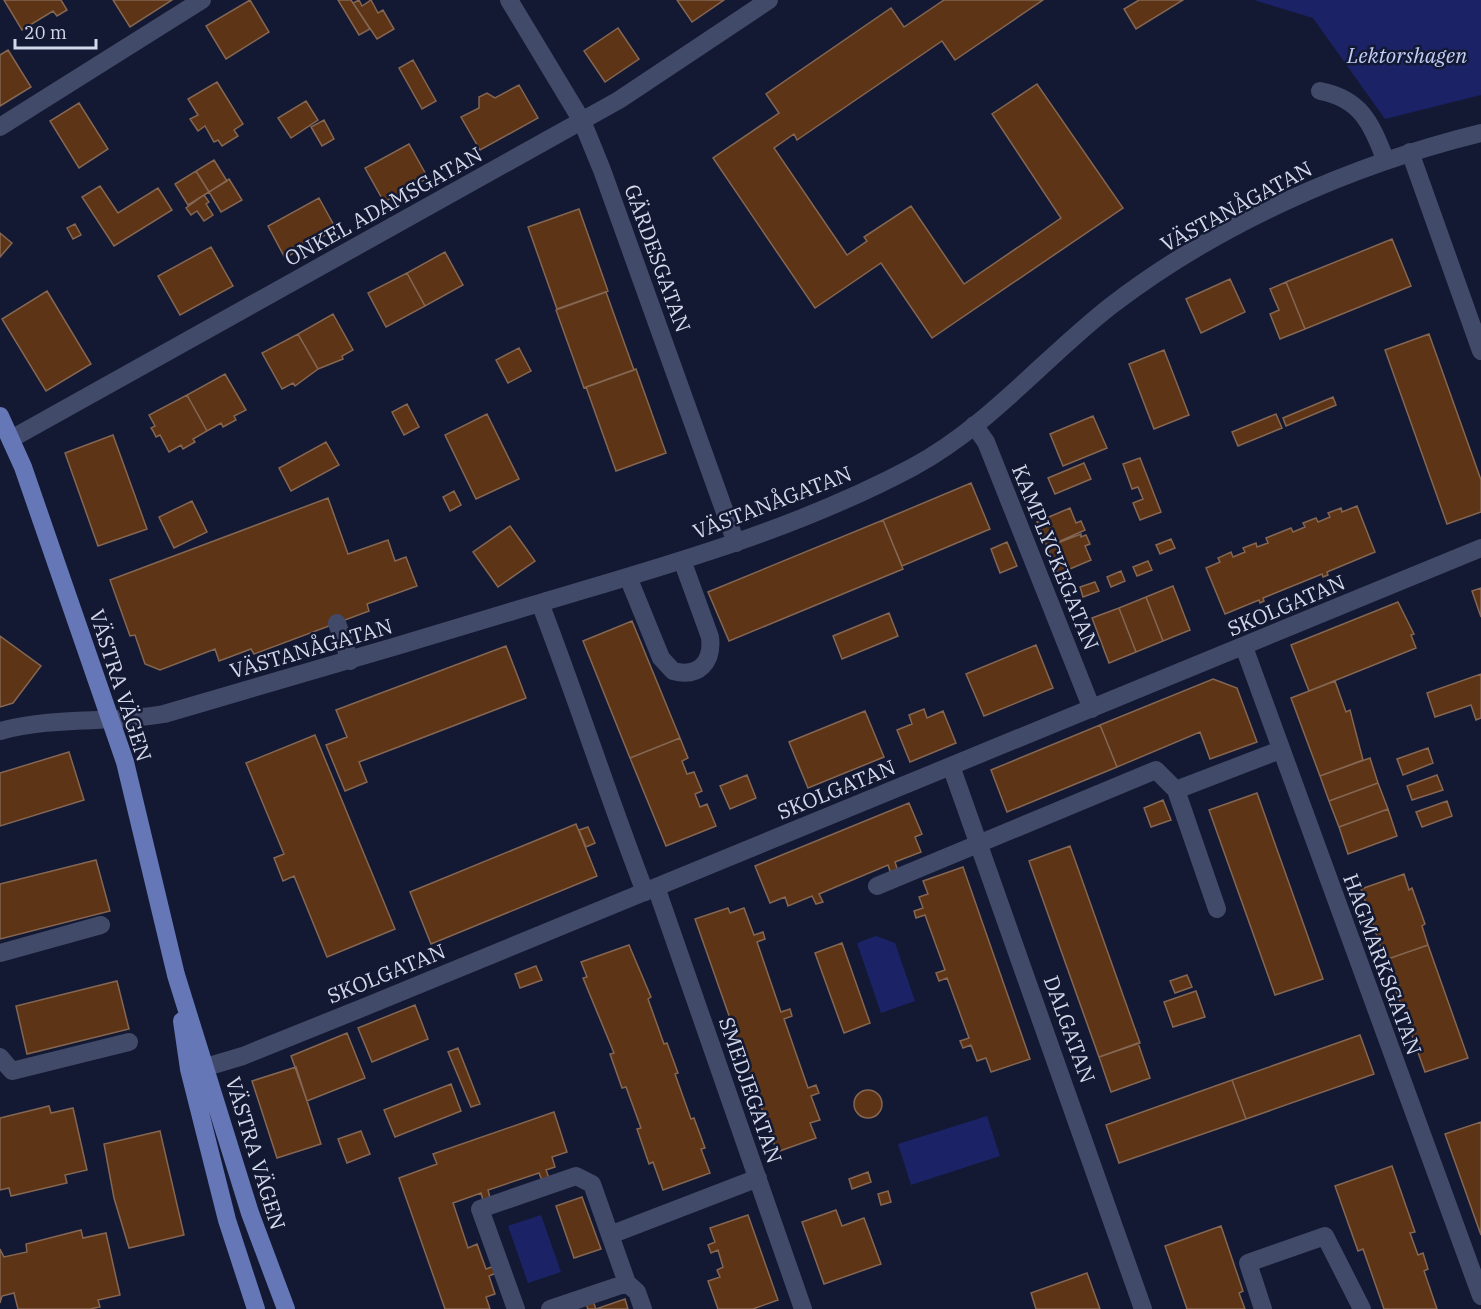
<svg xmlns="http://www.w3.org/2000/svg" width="1481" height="1309" font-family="'IBM Plex Serif',serif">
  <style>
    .green { fill: #1b2366 }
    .building { fill: #5d3516; stroke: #846653; stroke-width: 1.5 }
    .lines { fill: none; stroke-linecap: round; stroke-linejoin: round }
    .minor { stroke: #414a69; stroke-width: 18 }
    .major { stroke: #6677b8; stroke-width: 18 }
    .labels { text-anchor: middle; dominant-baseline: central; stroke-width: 5; stroke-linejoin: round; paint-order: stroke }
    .park-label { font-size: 21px; font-style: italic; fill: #c1cef8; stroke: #131932 }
    .street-label { font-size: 21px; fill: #d3d9ea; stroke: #131932 }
  </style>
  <rect width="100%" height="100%" fill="#131932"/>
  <path class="green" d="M1254 0H1481V95L1385 119 1313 18Z
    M876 936 895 943 915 1001 881 1013 857 943Z
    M987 1116 1000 1156 911 1185 898 1144Z
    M541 1215 561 1272 528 1283 508 1226Z"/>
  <path class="building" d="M4 0H61L67 10 57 16 53 11 22 30Z
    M113 0H172L130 27Z
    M250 0 269 32 226 59 206 26Z
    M338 0H351L370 29 359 35Z
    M359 0 362 6 371 0 378 13 383 10 394 29 377 39 353 3Z
    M677 0H724L692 22Z
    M944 0H1043L955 60 942 41 797 140 794 134 774 148 847 255 867 241 864 237 911 206 964 284 1061 218 992 114 1037 84 1123 208 932 338 881 263 815 308 713 158 779 113 766 94 891 8 904 27Z
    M1139 0H1183L1136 29 1124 9Z
    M618 28 639 59 605 82 584 51Z
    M8 50 31 87 0 106V55Z
    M413 60 436 101 422 109 399 68Z
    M217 82 243 124 234 130 238 136 222 146 218 140 214 142 205 126 198 131 190 119 198 115 188 99Z
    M519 85 538 118 480 150 461 117 479 108V97L487 93 495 98Z
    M306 101 318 120 291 138 278 118Z
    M79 103 108 149 79 168 50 121Z
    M324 120 334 139 322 146 311 127Z
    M409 144 428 178 384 202 365 168Z
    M214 160 227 181 209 192 196 171Z
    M196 171 209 192 188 205 175 184Z
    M229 179 242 200 221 212 209 192Z
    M100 186 118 213 158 188 172 210 114 246 82 197Z
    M204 195 209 202 206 204 213 215 204 221 197 211 191 215 186 208Z
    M319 198 336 229 285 258 268 226Z
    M579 209 608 291 557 309 528 227Z
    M75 224 81 235 73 239 67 228Z
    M0 233 12 243 0 257Z
    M1392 239 1411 286 1305 329 1286 282Z
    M211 247 233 286 180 315 158 276Z
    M445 252 463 285 425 306 407 273Z
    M407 273 425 306 386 327 368 293Z
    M1230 279 1245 312 1201 333 1186 299Z
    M1286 282 1305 329 1280 339 1270 314 1279 310 1270 289Z
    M47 291 91 364 46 391 2 319Z
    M606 292 634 370 584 388 556 310Z
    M333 314 353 350 342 356 343 359 318 369 298 334Z
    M298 334 318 369 295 386 293 383 282 389 262 353Z
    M1429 334 1481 480V512L1447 524 1385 350Z
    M519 348 531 371 508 383 496 360Z
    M1164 350 1189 415 1154 429 1129 364Z
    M636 369 666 453 616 471 586 387Z
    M225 374 246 410 234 416 236 420 223 427 221 423 207 431 187 395Z
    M187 395 207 431 193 439 195 442 183 449 181 445 169 452 160 435 156 437 153 431 151 428 155 426 149 415Z
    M1333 397 1336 405 1286 426 1283 418Z
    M407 404 419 427 404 435 392 412Z
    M487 414 519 479 476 499 445 435Z
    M1276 414 1282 428 1238 446 1232 432Z
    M1093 416 1107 448 1063 466 1050 434Z
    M113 435 147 529 98 546 65 453Z
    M326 442 339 465 291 491 279 468Z
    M1140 458 1161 512 1140 520 1133 503 1143 499 1138 487 1132 489 1123 464Z
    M1084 463 1091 479 1055 494 1048 478Z
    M971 483 990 529 902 566 883 520Z
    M454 491 461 505 450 511 443 497Z
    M328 498 348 554 388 540 395 561 406 557 417 586 367 604 369 611 254 654 251 649 219 661 215 649 160 670 145 664 135 635 130 636 110 580Z
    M192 501 207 532 174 548 159 517Z
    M1357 506 1375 552 1327 572 1328 575 1323 577 1322 574 1263 598 1264 601 1260 603 1259 600 1225 614 1206 568 1220 562 1218 558 1231 552 1233 557 1245 552 1243 548 1256 543 1257 547 1268 543 1266 538 1291 528 1293 532 1305 527 1303 523 1316 518 1318 522 1330 517 1328 513 1341 508 1342 512Z
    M1070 508 1076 523 1081 521 1085 530 1047 547 1037 522Z
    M883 520 903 569 729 641 708 592Z
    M510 526 535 561 498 587 473 552Z
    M1081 534V537L1086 535 1090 544 1085 546 1091 560 1058 574 1047 547Z
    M1171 539 1175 548 1160 554 1156 545Z
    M1007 542 1017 566 1000 573 991 549Z
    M1148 561 1152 570 1137 576 1133 567Z
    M1121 571 1125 581 1111 587 1107 577Z
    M1095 582 1099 591 1083 597 1080 587Z
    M1173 586 1190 630 1163 641 1146 597Z
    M1481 588V617L1472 591Z
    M1146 597 1163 641 1136 652 1119 608Z
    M1398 602 1414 634 1411 635 1416 648 1309 691 1291 645Z
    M1119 608 1136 652 1109 663 1092 618Z
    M889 613 898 636 842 659 833 636Z
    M632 621 680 738 630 758 583 641Z
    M0 636 41 666 13 703 0 707Z
    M1036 645 1053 688 984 716 966 674Z
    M506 646 526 698 359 762 367 782 345 791 326 745 347 737 336 710Z
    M1481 674V718L1476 720 1471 705 1435 717 1427 693Z
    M1213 679 1237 688 1257 742 1210 759 1200 732 1117 767 1100 725Z
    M1335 681 1346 712 1350 710 1363 760 1320 776 1291 698Z
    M924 709 927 718 943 711 956 743 910 762 897 730 912 724 909 715Z
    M865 711 884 757 808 788 789 742Z
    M1100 725 1117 767 1007 812 991 770Z
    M315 735 395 929 327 957 294 876 283 881 274 858 284 854 246 763Z
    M680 738 688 758 682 761 687 774 694 772 702 791 695 794 700 807 707 804 716 826 666 846 630 758Z
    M1428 748 1433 763 1403 775 1397 759Z
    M69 752 84 800 0 826V773Z
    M1370 758 1378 783 1329 801 1320 776Z
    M747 775 756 798 730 809 720 786Z
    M1437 775 1443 790 1412 800 1407 786Z
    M1378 783 1388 809 1339 827 1329 801Z
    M1257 793 1323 979 1275 995 1209 810Z
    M1163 800 1171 820 1151 827 1144 808Z
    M1447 801 1452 816 1422 827 1416 812Z
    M909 803 922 834 915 837 921 852 895 862 898 871 891 874 888 865 819 894 823 902 816 904 812 896 788 906 785 897 770 903 755 866Z
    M1388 809 1397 836 1348 854 1339 827Z
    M576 824 597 876 431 944 410 892Z
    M588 827 595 843 586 847 579 830Z
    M1070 846 1140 1043 1099 1057 1029 861Z
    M96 860 110 911 0 939V884Z
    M963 867 1030 1059 991 1072 986 1058 977 1061 971 1045 963 1048 960 1041 969 1038 947 978 939 981 936 973 945 970 925 915 916 918 914 911 923 908 919 897 928 894 923 881Z
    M1404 874 1409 890 1412 888 1425 924 1422 926 1428 945 1385 960 1361 889Z
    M728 908 730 913 744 908 754 935 763 932 765 939 757 942 781 1012 790 1009 792 1016 784 1019 808 1088 816 1085 819 1093 811 1096 820 1120 810 1123 816 1138 777 1152 695 919Z
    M842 943 870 1023 844 1033 815 953Z
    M629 945 651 997 648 999 664 1044 667 1043 678 1073 675 1074 691 1119 694 1118 705 1148 701 1149 710 1173 663 1190 653 1162 649 1164 637 1129 641 1128 626 1087 622 1088 610 1054 614 1053 583 978 587 977 581 962Z
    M1428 945 1468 1058 1425 1072 1385 960Z
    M536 966 542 980 520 988 515 974Z
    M1187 975 1192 987 1175 993 1170 981Z
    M117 981 129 1029 27 1054 16 1006Z
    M1196 991 1205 1017 1173 1027 1164 1002Z
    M415 1005 428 1039 372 1062 358 1028Z
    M347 1033 365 1078 307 1101 291 1056Z
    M1360 1035 1374 1074 1246 1119 1232 1080Z
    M1138 1043 1150 1078 1111 1092 1099 1057Z
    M458 1048 480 1104 471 1107 448 1052Z
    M296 1067 321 1144 277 1158 252 1081Z
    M1232 1080 1246 1119 1119 1163 1106 1125Z
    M451 1084 461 1111 395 1137 384 1110Z
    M854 1104a14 14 0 1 1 28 0a14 14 0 1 1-28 0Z
    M49 1106 51 1113 73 1108 87 1170 65 1175 67 1183 11 1196 9 1188 0 1190V1118Z
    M554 1112 567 1152 552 1157 555 1167 546 1170 549 1178 542 1180 539 1173 488 1190 490 1198 483 1200 481 1193 453 1203 468 1248 477 1244 486 1269 494 1266 496 1273 489 1276 495 1294 486 1297 490 1309H445L399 1178 437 1164 433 1154Z
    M1481 1122V1235L1445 1134Z
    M160 1131 184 1235 129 1248 114 1198 104 1144Z
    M361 1131 370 1154 347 1163 338 1139Z
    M1392 1166 1415 1232 1410 1233 1418 1255 1423 1253 1428 1269 1424 1271 1437 1309H1384L1363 1249 1358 1251 1335 1186Z
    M868 1172 871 1182 852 1189 849 1179Z
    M888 1191 891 1202 881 1205 878 1194Z
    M582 1197 601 1249 574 1258 556 1206Z
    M836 1210 842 1226 864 1218 881 1264 824 1284 802 1222Z
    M748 1215 778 1300 753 1309H718L708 1281 720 1277 717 1270 723 1267 718 1250 711 1253 708 1245 715 1242 710 1228Z
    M1221 1226 1243 1291 1239 1293 1245 1309H1187L1165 1246Z
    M81 1230 83 1238 106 1233 120 1295 98 1300 100 1307 90 1309H18L14 1293 2 1296 0 1303V1249L4 1257 27 1252 26 1244Z
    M1087 1273 1100 1309H1036L1031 1293Z
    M625 1299 628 1309H588L586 1304 593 1301 596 1309Z"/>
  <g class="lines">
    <path class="minor" d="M509 0 582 121 602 170 736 543
      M1320 91C1362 99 1371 124 1386 161
      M0 127 202 0
      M1410 152 1481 351
      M974 425 986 442 1092 709
      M11 439 619 100 769 0
      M628 577 661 658 673 671C699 678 713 662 710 637L682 560
      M540 603C577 699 608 796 645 892
      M337 623 350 661
      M1244 647 1481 1296
      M0 731C54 716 109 724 164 714 290 678 417 640 543 602 669 565 797 529 913 467 989 426 1045 357 1112 305 1219 223 1351 165 1481 133
      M951 766 1143 1309
      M1176 790 1280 750
      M877 886 1156 770 1176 790 1217 909
      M656 887 803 1309
      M0 953 101 925
      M0 1057 12 1071 129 1042
      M206 1067 243 1056 367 1006 1481 548
      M516 1309 480 1209 576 1176 592 1184 610 1235
      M550 1309 627 1283
      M643 1309 637 1292 627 1283 610 1235 758 1178
      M1263 1309 1248 1263 1325 1236 1362 1309"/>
    <path class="major" d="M0 416 23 467 125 762 176 975 250 1213 286 1309
      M182 1021 189 1069 227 1220 256 1309"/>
  </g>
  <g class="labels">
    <g class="park-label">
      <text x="1407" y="55">Lektorshagen</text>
    </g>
    <g class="street-label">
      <text transform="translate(383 206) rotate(-29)">ONKEL ADAMSGATAN</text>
      <text transform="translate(1236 206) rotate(-28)">VÄSTANÅGATAN</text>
      <text transform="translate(658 258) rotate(70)">GÄRDESGATAN</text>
      <text transform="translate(772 502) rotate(-21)">VÄSTANÅGATAN</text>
      <text transform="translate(1056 557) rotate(68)">KAMPLYCKEGATAN</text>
      <text transform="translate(1286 605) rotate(-23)">SKOLGATAN</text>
      <text transform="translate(311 648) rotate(-16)">VÄSTANÅGATAN</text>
      <text transform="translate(121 685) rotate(72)">VÄSTRA VÄGEN</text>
      <text transform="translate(836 789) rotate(-22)">SKOLGATAN</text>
      <text transform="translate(1383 964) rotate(70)">HAGMARKSGATAN</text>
      <text transform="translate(386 973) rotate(-22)">SKOLGATAN</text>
      <text transform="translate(1070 1029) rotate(70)">DALGATAN</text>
      <text transform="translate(751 1090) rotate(71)">SMEDJEGATAN</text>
      <text transform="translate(256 1153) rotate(73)">VÄSTRA VÄGEN</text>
    </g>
  </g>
  <path d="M15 39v9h81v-9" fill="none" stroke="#d3d9ea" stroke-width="3"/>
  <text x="24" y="39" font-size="18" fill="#d3d9ea" stroke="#131932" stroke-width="4.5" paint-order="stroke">20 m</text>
</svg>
